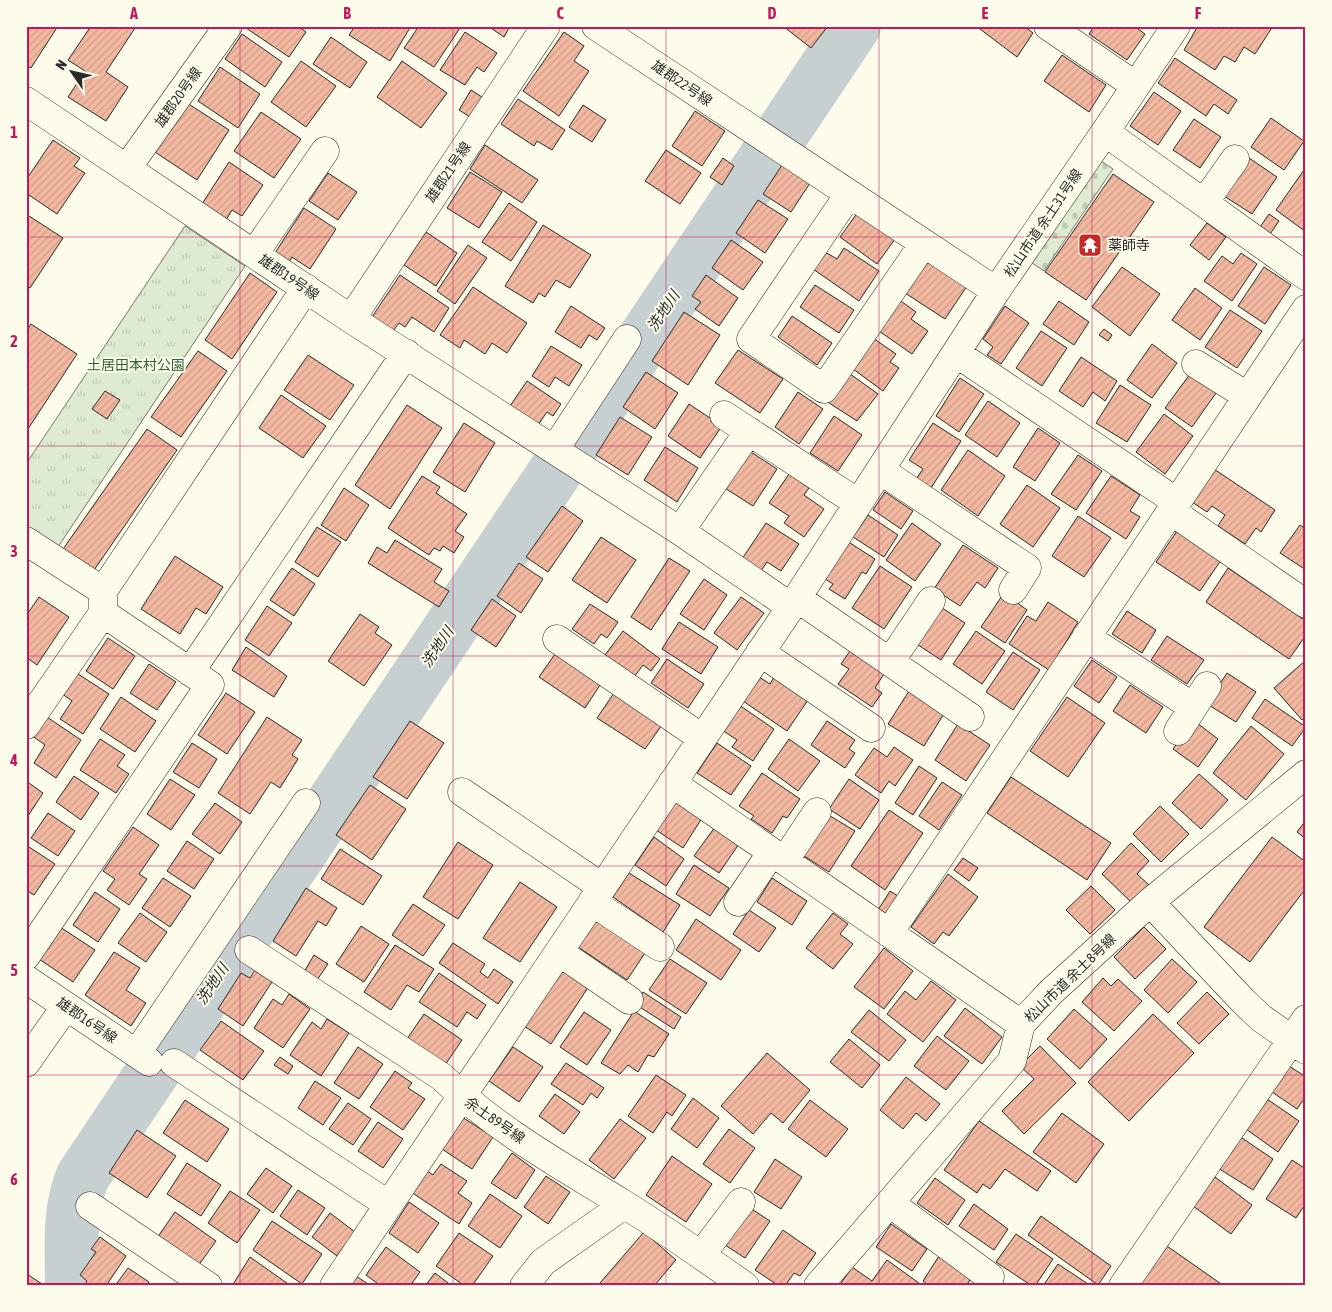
<svg xmlns="http://www.w3.org/2000/svg" width="1332" height="1312" font-family="'Asap Condensed','Noto Sans JP',sans-serif">
  <style>
    .cemetery { fill: url(#cemetery-stones); stroke: #74746e }
    .park { fill: url(#park-tufts); stroke: #74746e }
    .lines { fill: none; stroke-linecap: round; stroke-linejoin: round }
    .river { stroke: #c7d0d0; stroke-width: 54 }
    .building { fill: url(#building-hatch); stroke: #2b2b2b }
    .minor-casing { stroke: #2b2b2b; stroke-width: 29 }
    .minor { stroke: #fdfbea; stroke-width: 28 }
    .grid { fill: none; stroke: #c2185b; stroke-width: 1; stroke-opacity: 0.55 }
    .labels { text-anchor: middle; dominant-baseline: central; stroke-width: 4; stroke-linejoin: round; paint-order: stroke }
    .street-label { font-size: 14px; fill: #2b2b2b; stroke: #fdfbea }
    .poi-label { font-size: 14px; fill: #2b2b2b; stroke: #fdfbea; text-anchor: start }
    .park-label { font-size: 14px; fill: #34623c; stroke: #fdfbea }
    .water-label { font-size: 15px; font-style: italic; fill: #2b2b2b; stroke: #fdfbea }
    .neatline { fill: none; stroke: #c2185b; stroke-width: 2 }
    .grid-label { font-size: 16px; text-anchor: middle; font-weight: bold; fill: #c2185b }
  </style>
  <defs>
    <pattern id="cemetery-stones" width="16" height="16" patternUnits="userSpaceOnUse" patternTransform="scale(1.25)"><rect width="16" height="16" fill="#deebd1"/><path d="M2 7V4a2 2 0 0 1 4 0v3zM10 15v-3a2 2 0 0 1 4 0v3z" fill="#bfcab4"/></pattern>
    <pattern id="park-tufts" width="24" height="20" patternUnits="userSpaceOnUse" patternTransform="scale(1.25)"><rect width="24" height="20" fill="#deebd1"/><path d="M3 7l-1-3M5 7V3M7 7l1-3M15 17l-1-3M17 17v-4M19 17l1-3" fill="none" stroke="#bfcab4"/></pattern>
    <pattern id="building-hatch" width="6" height="6" patternUnits="userSpaceOnUse" patternTransform="scale(1.25)"><rect width="6" height="6" fill="#f2b8a0"/><path d="M-1 1l2-2M0 6l6-6M5 7l2-2" fill="none" stroke="#d09e8a"/></pattern>
  </defs>
  <rect width="100%" height="100%" fill="#fdfbea"/>
  <path class="cemetery" d="M1101 161 1113 169 1044 271 1032 263Z"/>
  <path class="park" d="M185 226 245 266 56 550 26 530V464Z"/>
  <g class="lines">
    <path class="river" d="M72 1286C72 1247 68 1212 83 1176L854 26"/>
  </g>
  <path class="building" d="M26 26H58L31 68 26 65Z
    M91 26 135 28 106 72 128 87 106 121 68 97 85 71 68 60Z
    M247 26H298L306 32 289 57 246 28Z
    M355 26H411L390 61 349 35Z
    M419 26 460 28 434 67 404 48Z
    M488 26H510L504 37Z
    M783 26H828L811 48Z
    M976 26H1024L1033 33 1017 57Z
    M1094 26H1134L1145 34 1127 60 1089 34Z
    M1198 26H1273L1255 54 1244 47 1235 62 1224 56 1215 70 1184 50Z
    M465 32 497 53 484 72 477 67 465 85 440 70Z
    M564 32 584 46 574 61 589 71 559 116 523 91Z
    M242 34 282 62 265 87 225 59Z
    M331 37 367 62 350 88 313 64Z
    M1062 55 1106 85 1089 112 1044 81Z
    M1175 58 1237 100 1228 114 1214 104 1206 116 1158 83Z
    M301 61 336 86 306 127 271 102Z
    M402 61 447 93 421 128 377 97Z
    M220 67 260 94 238 128 198 101Z
    M471 90 482 97 470 117 459 110Z
    M1154 92 1181 111 1158 145 1130 126Z
    M518 99 565 130 552 150 537 141 534 146 501 124Z
    M187 103 229 130 197 180 155 152Z
    M583 105 606 120 592 142 569 127Z
    M695 111 725 131 702 166 672 146Z
    M261 112 301 139 274 178 234 151Z
    M1271 118 1304 141 1284 170 1251 147Z
    M1194 119 1221 137 1200 168 1173 150Z
    M53 140 80 158 74 166 85 173 57 214 26 193V180Z
    M485 145 538 180 522 203 470 169Z
    M666 150 701 173 680 204 645 181Z
    M723 158 734 166 722 185 710 177Z
    M1249 158 1277 177 1252 214 1224 196Z
    M229 162 263 185 242 216 232 210 226 220 202 204Z
    M784 162 812 180 791 212 763 194Z
    M1306 167V232L1276 210Z
    M470 172 502 192 479 228 447 208Z
    M328 173 357 192 338 220 309 201Z
    M1113 174 1154 202 1086 300 1045 272Z
    M758 200 788 219 765 253 736 233Z
    M509 203 537 222 511 261 482 242Z
    M304 208 336 229 310 269 292 257 289 262 275 253Z
    M858 212 895 239 877 264 840 237Z
    M26 214 63 238 30 288 26 285Z
    M1269 214 1279 221 1268 237 1258 230Z
    M1207 223 1226 237 1209 260 1190 245Z
    M543 225 591 255 570 288 556 280 545 297 539 293 533 303 505 286Z
    M426 232 457 253 436 286 404 265Z
    M731 240 763 262 743 290 712 268Z
    M468 245 487 258 455 304 437 291Z
    M844 248 879 271 859 301 813 269 825 252 837 259Z
    M1241 253 1257 264 1232 301 1204 281 1222 256 1233 264Z
    M926 260 967 286 945 319 905 293Z
    M1122 267 1160 294 1130 336 1092 307Z
    M1264 267 1291 285 1265 324 1238 306Z
    M250 273 277 292 232 359 205 340Z
    M400 275 449 308 434 332 412 317 405 327 399 323 393 331 372 317Z
    M706 275 738 298 719 326 695 309 701 302 692 296Z
    M815 285 854 310 839 333 800 307Z
    M473 287 527 323 507 353 492 343 485 354 464 340 460 348 440 335Z
    M1195 288 1222 308 1200 340 1172 320Z
    M898 299 916 312 911 319 928 331 912 354 876 329Z
    M1059 301 1089 322 1074 345 1043 324Z
    M571 306 605 328 597 340 589 335 581 348 555 332Z
    M1005 306 1029 323 1001 364 987 355 993 347 983 339Z
    M1230 310 1262 331 1237 368 1205 347Z
    M684 312 720 335 688 385 652 361Z
    M792 316 832 343 817 365 778 337Z
    M31 324 77 354 26 432V332Z
    M1104 329 1112 335 1108 341 1099 335Z
    M1041 331 1067 348 1042 386 1016 368Z
    M870 336 896 354 890 362 899 368 883 391 849 366Z
    M1152 344 1177 363 1152 398 1127 380Z
    M551 346 582 365 569 386 555 377 549 387 532 376Z
    M738 350 783 379 760 413 715 383Z
    M198 351 227 371 181 437 151 417Z
    M308 355 354 385 330 420 284 390Z
    M1081 357 1117 381 1105 401 1093 392 1083 407 1059 391Z
    M846 371 878 394 857 421 826 401Z
    M646 372 678 393 655 429 623 407Z
    M1190 374 1216 393 1192 427 1165 408Z
    M960 378 984 394 959 432 936 416Z
    M527 381 561 404 553 416 547 412 536 428 508 409Z
    M1120 385 1151 405 1127 442 1096 423Z
    M105 391 120 400 107 419 92 409Z
    M798 392 823 409 799 444 775 427Z
    M281 395 326 426 303 458 259 428Z
    M988 401 1020 423 997 457 965 435Z
    M689 404 722 426 700 458 668 436Z
    M407 405 442 428 390 509 355 485Z
    M1164 414 1193 436 1165 474 1136 452Z
    M834 416 862 435 838 471 810 453Z
    M620 417 652 437 628 475 596 455Z
    M464 423 495 443 465 492 433 472Z
    M933 423 961 441 931 488 916 479 923 469 909 460Z
    M1038 428 1060 443 1035 481 1013 467Z
    M147 429 177 450 92 573 61 552Z
    M665 447 698 468 677 502 644 480Z
    M968 450 1005 476 978 516 941 490Z
    M751 452 777 469 753 506 720 485Z
    M1078 455 1102 471 1076 510 1051 494Z
    M1214 469 1275 510 1261 532 1256 528 1245 544 1218 526 1225 515 1212 506 1207 512 1192 502Z
    M789 474 809 488 804 495 824 509 804 537 784 523 789 516 769 503Z
    M422 476 440 487 436 493 467 514 455 531 464 537 454 553 443 546 440 551 434 548 429 555 388 528Z
    M1111 476 1140 495 1130 511 1140 517 1126 539 1086 513Z
    M1027 485 1060 508 1033 547 1000 524Z
    M344 488 369 505 346 541 321 525Z
    M885 492 913 511 901 529 873 510Z
    M562 506 583 521 548 572 526 557Z
    M868 515 898 535 884 557 853 537Z
    M1078 516 1111 538 1084 577 1052 556Z
    M766 523 799 544 781 571 767 562 759 574 740 562Z
    M912 523 941 544 915 581 886 560Z
    M1300 525 1306 529V570L1280 553Z
    M317 527 341 542 318 577 295 562Z
    M1177 531 1221 560 1200 591 1156 562Z
    M601 537 636 560 607 603 572 580Z
    M395 540 442 569 434 582 449 591 439 607 368 563 377 547 387 553Z
    M847 541 875 559 866 574 862 572 845 599 829 589 833 584 817 574Z
    M963 545 998 568 985 588 977 582 960 606 934 589Z
    M175 556 223 587 206 614 196 608 180 634 141 609Z
    M669 558 690 571 651 630 631 617Z
    M519 563 543 579 521 613 497 596Z
    M880 566 912 587 884 629 852 608Z
    M292 568 315 584 294 616 270 600Z
    M1228 568 1306 621V635L1289 659 1206 602Z
    M704 579 727 595 704 630 680 614Z
    M1004 593 1027 610 1005 643 981 627Z
    M39 597 69 617 37 665 26 657V616Z
    M741 597 764 613 737 650 714 633Z
    M492 599 516 616 496 647 471 630Z
    M1048 602 1078 622 1049 670 1009 644 1027 616 1036 621Z
    M590 604 618 622 607 638 601 634 594 644 572 629Z
    M936 604 965 623 941 660 912 641Z
    M267 606 292 623 269 656 245 640Z
    M1127 611 1156 630 1142 653 1112 634Z
    M360 614 379 627 375 633 392 645 364 686 328 661Z
    M679 622 718 647 701 674 662 649Z
    M623 631 660 659 651 671 643 665 634 677 605 655Z
    M976 631 1005 651 982 684 953 664Z
    M1167 636 1204 660 1187 684 1151 660Z
    M108 638 135 656 113 689 86 671Z
    M246 647 287 676 274 697 232 670Z
    M850 651 884 674 875 688 882 693 872 707 838 684 849 669 841 664Z
    M1013 652 1040 670 1013 710 986 692Z
    M555 654 600 685 585 708 539 677Z
    M667 659 704 684 688 708 651 683Z
    M1092 660 1117 677 1099 703 1074 686Z
    M1306 660V717L1302 720 1274 688Z
    M149 664 176 682 157 710 130 693Z
    M75 672 109 694 83 734 60 719 72 701 61 693Z
    M1227 673 1256 692 1236 722 1207 704Z
    M756 675 770 684 774 677 808 700 787 731 740 699Z
    M1130 685 1163 707 1146 733 1113 711Z
    M909 691 945 712 924 746 888 724Z
    M226 693 255 712 227 754 198 735Z
    M614 693 662 725 645 749 597 718Z
    M121 697 156 721 135 752 100 729Z
    M1067 697 1105 723 1068 777 1030 751Z
    M1265 699 1306 727 1292 746 1252 718Z
    M739 705 774 729 753 761 732 747 737 740 722 730Z
    M44 715 81 740 56 778 34 763 45 745 31 735Z
    M267 717 302 740 292 755 298 759 280 788 271 782 250 814 218 793Z
    M1193 720 1218 739 1198 767 1173 749Z
    M410 721 444 743 407 799 373 777Z
    M827 721 855 740 849 749 855 753 845 768 811 745Z
    M958 724 990 745 966 781 935 760Z
    M1251 726 1284 754 1246 800 1213 773Z
    M100 739 125 755 117 766 129 774 116 793 80 770Z
    M789 739 820 761 798 791 768 769Z
    M192 743 217 759 199 788 173 772Z
    M717 743 751 766 731 795 697 773Z
    M894 747 913 760 895 786 889 781 881 793 855 775 874 748 887 757Z
    M919 766 937 778 913 815 895 803Z
    M762 773 800 799 787 818 783 816 772 833 751 819 754 816 739 806Z
    M1199 774 1228 800 1201 829 1172 803Z
    M74 776 99 793 81 820 56 802Z
    M1011 777 1111 843 1087 880 987 813Z
    M170 779 195 795 171 830 147 814Z
    M849 779 879 800 860 829 829 809Z
    M26 781 43 793 26 819Z
    M942 782 962 795 939 830 919 816Z
    M370 785 406 809 372 860 336 835Z
    M676 801 702 818 683 848 656 830Z
    M215 803 242 822 220 854 192 834Z
    M1160 806 1189 834 1161 862 1133 834Z
    M889 810 923 833 885 890 851 866Z
    M48 813 75 831 58 856 31 838Z
    M827 814 855 831 829 872 801 854Z
    M1306 820V839L1297 832Z
    M133 827 159 845 139 874 147 879 129 905 107 890 115 879 103 871Z
    M715 827 739 844 719 873 694 856Z
    M654 837 684 859 666 886 635 865Z
    M1272 837 1306 862V888L1250 962 1204 927Z
    M187 841 214 859 194 889 167 871Z
    M458 842 493 865 458 919 423 897Z
    M1131 843 1149 861 1137 874 1149 885 1132 903 1102 874Z
    M26 845 55 864 34 895 26 890Z
    M340 849 382 876 363 905 321 879Z
    M963 858 978 868 969 881 954 870Z
    M694 865 729 888 710 916 676 894Z
    M629 873 680 905 663 932 613 897Z
    M948 874 978 897 949 936 943 932 934 944 911 927Z
    M163 878 191 896 170 927 142 908Z
    M772 878 807 901 792 925 757 902Z
    M520 882 557 907 520 962 483 938Z
    M1091 886 1115 910 1090 934 1066 910Z
    M306 888 337 908 326 926 318 921 296 956 273 941Z
    M890 891 898 896 886 915 878 910Z
    M95 892 120 909 98 942 73 925Z
    M413 904 445 925 423 956 392 935Z
    M749 910 776 928 759 952 733 934Z
    M140 913 167 932 146 962 118 943Z
    M833 913 848 924 840 934 853 944 833 969 806 948Z
    M593 918 645 953 627 980 575 945Z
    M696 919 741 950 721 980 676 950Z
    M361 926 389 944 364 982 336 964Z
    M60 927 95 950 73 982 39 959Z
    M1144 927 1166 949 1135 979 1114 957Z
    M453 943 485 964 480 972 488 978 494 969 513 982 498 1004 439 963Z
    M395 945 434 969 419 992 407 985 391 1010 364 992Z
    M884 948 913 971 884 1009 854 987Z
    M114 952 140 968 126 990 146 1003 131 1026 85 995Z
    M314 955 328 964 317 980 304 972Z
    M670 959 707 983 686 1014 649 990Z
    M1172 959 1197 982 1168 1013 1144 990Z
    M256 968 274 979 243 1026 218 1009 241 973 250 978Z
    M561 968 589 986 551 1044 524 1026Z
    M439 973 486 1005 477 1019 467 1012 457 1027 419 1002Z
    M1103 978 1111 986 1118 979 1142 1001 1114 1031 1082 1002Z
    M931 981 956 1000 923 1042 887 1014 905 991 916 1000Z
    M643 992 681 1017 674 1029 635 1004Z
    M1207 992 1229 1014 1199 1044 1177 1023Z
    M289 994 310 1009 283 1048 254 1028 273 999 282 1005Z
    M965 1008 1002 1037 982 1064 944 1036Z
    M1074 1009 1107 1039 1080 1069 1047 1039Z
    M869 1010 906 1040 889 1061 851 1032Z
    M634 1011 669 1034 654 1057 648 1055 638 1072 628 1065 620 1074 601 1063Z
    M584 1012 611 1030 587 1065 560 1047Z
    M424 1014 462 1040 445 1065 407 1039Z
    M1153 1014 1194 1053 1129 1121 1088 1082Z
    M327 1019 349 1033 321 1076 290 1055 312 1022 321 1029Z
    M221 1021 264 1051 243 1080 200 1050Z
    M937 1036 969 1061 946 1090 914 1066Z
    M849 1039 880 1065 862 1088 830 1062Z
    M1040 1046 1076 1083 1024 1134 1002 1111 1034 1079 1020 1066Z
    M358 1047 383 1064 359 1099 334 1083Z
    M513 1047 543 1067 519 1102 489 1081Z
    M767 1053 810 1090 783 1123 771 1113 753 1134 721 1106Z
    M280 1057 293 1066 288 1074 274 1065Z
    M566 1063 604 1088 597 1098 591 1093 583 1105 551 1084Z
    M1289 1066 1306 1077V1096L1297 1109 1272 1092Z
    M395 1071 412 1083 408 1088 425 1099 403 1130 370 1107Z
    M656 1075 686 1095 672 1116 667 1112 653 1133 628 1116Z
    M906 1077 940 1104 926 1121 916 1113 903 1129 880 1110Z
    M315 1081 341 1098 323 1125 298 1108Z
    M555 1094 580 1112 564 1134 539 1116Z
    M693 1098 719 1118 697 1148 671 1129Z
    M1267 1099 1299 1121 1278 1152 1246 1129Z
    M185 1100 229 1129 207 1162 163 1133Z
    M810 1100 848 1129 826 1157 788 1129Z
    M348 1103 371 1119 353 1145 329 1129Z
    M1062 1113 1104 1144 1076 1183 1033 1152Z
    M462 1117 493 1137 472 1169 442 1149Z
    M620 1119 646 1138 614 1179 589 1160Z
    M979 1121 1051 1171 1037 1191 1005 1169 990 1189 983 1184 977 1193 944 1170Z
    M378 1122 403 1139 383 1168 358 1151Z
    M729 1129 755 1148 730 1183 703 1164Z
    M137 1130 176 1156 147 1198 109 1173Z
    M1239 1136 1273 1159 1253 1190 1218 1168Z
    M512 1153 535 1170 516 1199 491 1183Z
    M672 1156 712 1184 686 1222 646 1195Z
    M775 1159 802 1177 781 1209 754 1192Z
    M1292 1160 1306 1169V1203L1296 1218 1266 1199Z
    M187 1163 221 1185 201 1216 167 1194Z
    M441 1164 467 1181 458 1193 472 1203 459 1224 411 1192 426 1170 433 1175Z
    M266 1168 292 1186 273 1213 247 1194Z
    M546 1176 570 1192 548 1224 524 1207Z
    M1215 1177 1252 1205 1231 1234 1193 1206Z
    M935 1178 965 1200 948 1225 917 1203Z
    M298 1190 325 1208 307 1235 280 1216Z
    M230 1191 260 1210 237 1243 208 1223Z
    M490 1194 522 1216 500 1248 468 1226Z
    M409 1202 439 1223 418 1253 389 1233Z
    M974 1204 1008 1229 994 1250 959 1226Z
    M747 1206 770 1221 745 1258 722 1243Z
    M175 1212 216 1241 198 1266 157 1238Z
    M330 1213 355 1232 337 1256 312 1237Z
    M1041 1216 1111 1266 1098 1285 1028 1235Z
    M272 1221 322 1254 302 1284 253 1250Z
    M891 1224 927 1249 912 1271 876 1247Z
    M783 1230 816 1253 800 1276 794 1273 785 1286H779L755 1270Z
    M644 1232 676 1260 654 1286H603L600 1283Z
    M459 1233 493 1256 472 1286H465L436 1266Z
    M1016 1234 1053 1259 1035 1286H1032L996 1262Z
    M100 1237 126 1256 106 1286H84L87 1281 80 1275 96 1252 91 1249Z
    M1167 1246 1224 1286H1138Z
    M386 1247 420 1272 410 1286H381L366 1275Z
    M939 1256 972 1277 966 1286H930L923 1281Z
    M250 1257 291 1286H232Z
    M887 1260 923 1286H839L852 1267 872 1281Z
    M1058 1264 1088 1284 1087 1286H1043Z
    M128 1268 149 1282 146 1286H115Z
    M435 1273 452 1286H425Z
    M27 1274 45 1286H26Z
    M356 1276 371 1286H349Z"/>
  <g class="lines">
    <g class="minor-casing">
      <path id="minor" d="M596 26 996 291 1105 132 1306 276
        M1048 26 1136 86
        M26 101 351 319 680 531 791 607
        M1105 132 1176 26
        M127 168 228 26
        M849 194 751 339 824 389 924 243
        M1204 203 1235 159
        M254 254 325 151
        M351 319 546 26
        M956 353 1177 502
        M1196 364 1247 396
        M724 415 858 503
        M555 449 627 339
        M880 470 1027 568 1013 590
        M1171 511 1306 604
        M680 531 749 431
        M26 541 103 591
        M797 598 970 717
        M103 613V591L306 288
        M1086 637 1193 707
        M557 639 702 738
        M760 652 871 728
        M890 662 931 601
        M190 672 406 353
        M26 725 103 613 210 685 26 956
        M1178 731 1207 686
        M672 783 1021 1024
        M462 792 602 887
        M785 860 817 812
        M592 902 660 947
        M738 902 772 852
        M1150 902 1243 1001 1261 1018 1306 1050
        M889 933 1306 309
        M249 950 442 1077C494 1128 560 1165 622 1203 664 1229 704 1257 745 1286
        M559 952 629 1000
        M26 979 149 1062
        M137 1053 306 803
        M26 1063 66 1006
        M174 1063 389 1205
        M891 1204 990 1277
        M90 1206 208 1286
        M701 1255 741 1202
        M334 1286 797 598 996 291
        M524 1286 543 1262 624 1205
        M818 1286 1012 1061 1021 1024 1051 992 1150 902 1306 774
        M1123 1286 1306 1019"/>
    </g>
    <use href="#minor" class="minor"/>
  </g>
  <path class="grid" d="M240 26V1286M453 26V1286M666 26V1286M879 26V1286M1092 26V1286M26 237H1306M26 446H1306M26 656H1306M26 866H1306M26 1075H1306"/>
  <defs>
    <g id="temple-square" transform="scale(1.25)"><rect x="-9" y="-9" width="18" height="18" rx="4" fill="#c62828" stroke="#fdfbea"/><path d="M0-6L5-2H3V0L6.5 2.5H4V6H1.5V3h-3V6H-4V2.5H-6.5L-3 0V-2H-5Z" fill="#fff"/></g>
  </defs>
  <g fill-rule="evenodd">
    <use href="#temple-square" x="1090" y="245"/>
  </g>
  <g class="labels">
    <g class="street-label">
      <text transform="translate(682 83) rotate(34)">雄郡22号線</text>
      <text transform="translate(178 97) rotate(-55)">雄郡20号線</text>
      <text transform="translate(448 172) rotate(-56)">雄郡21号線</text>
      <text transform="translate(1043 223) rotate(-56)">松山市道 余土31号線</text>
      <text transform="translate(289 277) rotate(34)">雄郡19号線</text>
      <text transform="translate(1070 978) rotate(-44)">松山市道 余土8号線</text>
      <text transform="translate(87 1020) rotate(34)">雄郡16号線</text>
      <text transform="translate(495 1120) rotate(35)">余土89号線</text>
    </g>
    <g class="poi-label">
      <text x="1108" y="245">薬師寺</text>
    </g>
    <g class="park-label">
      <text x="136" y="365">土居田本村公園</text>
    </g>
    <g class="water-label">
      <text transform="translate(663 311) rotate(-56)">洗地川</text>
      <text transform="translate(437 647) rotate(-56)">洗地川</text>
      <text transform="translate(212 984) rotate(-56)">洗地川</text>
    </g>
  </g>
  <rect width="1332" height="1312" fill="none" stroke="#fdfbea" stroke-width="55"/>
  <g transform="translate(72 72) rotate(304)" stroke="#fdfbea" stroke-width="4" paint-order="stroke">
  <path d="M0-4L9 19L0 12L-9 19Z" fill="#2b2b2b"/>
  <text y="-8" font-size="14" font-weight="bold" text-anchor="middle" fill="#2b2b2b">N</text>
  </g>
  <rect x="28" y="28" width="1276" height="1256" class="neatline"/>
  <g class="grid-label">
    <text x="134" y="19">A</text>
    <text x="347" y="19">B</text>
    <text x="560" y="19">C</text>
    <text x="772" y="19">D</text>
    <text x="985" y="19">E</text>
    <text x="1198" y="19">F</text>
    <text x="14" y="138">1</text>
    <text x="14" y="347">2</text>
    <text x="14" y="557">3</text>
    <text x="14" y="766">4</text>
    <text x="14" y="976">5</text>
    <text x="14" y="1185">6</text>
  </g>
</svg>
